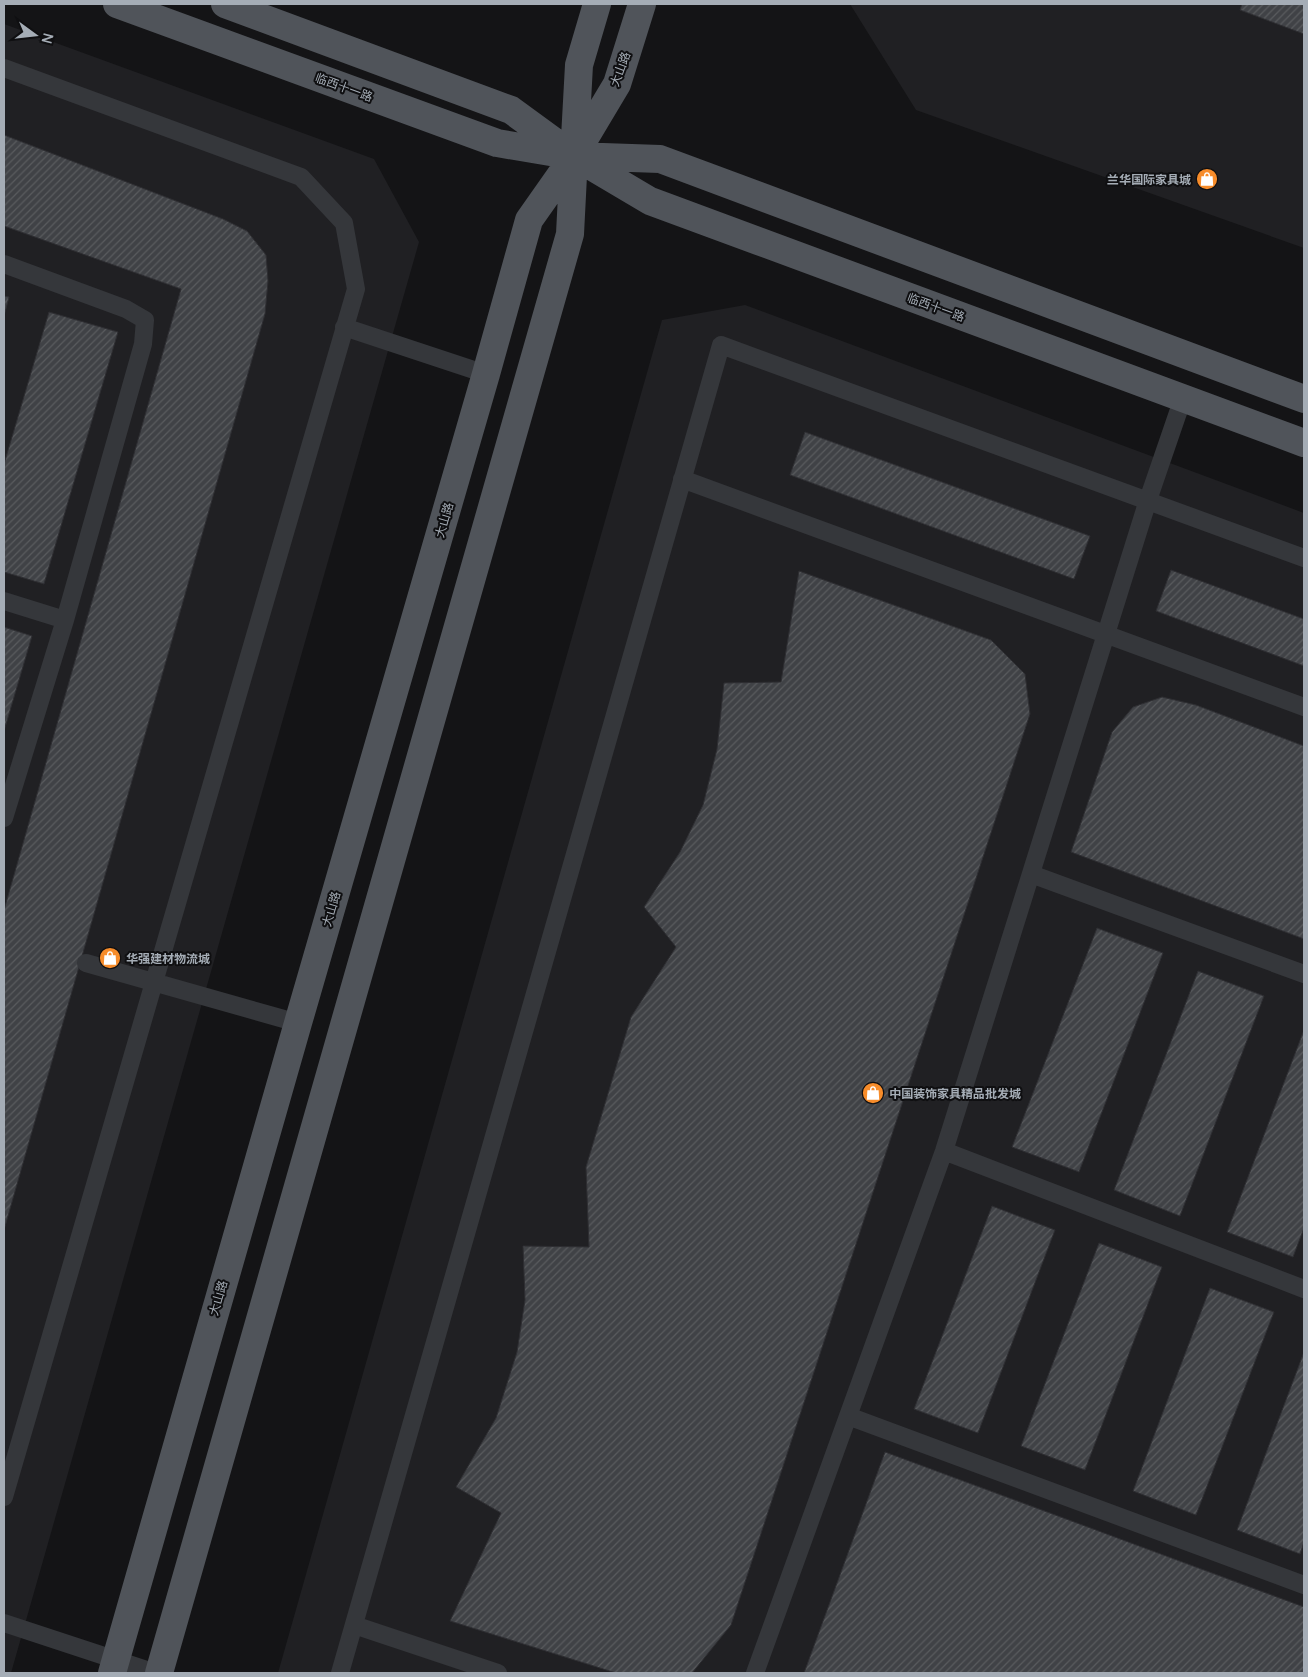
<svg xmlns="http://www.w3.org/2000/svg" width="1308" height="1677" font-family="Manrope,'Noto Sans SC',sans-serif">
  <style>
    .built { fill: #202023 }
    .building { fill: url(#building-hatch); stroke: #2e2e32 }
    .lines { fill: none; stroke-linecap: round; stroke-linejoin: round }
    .service { stroke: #35373b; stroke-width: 18 }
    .primary { stroke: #50545a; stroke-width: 28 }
    .labels { text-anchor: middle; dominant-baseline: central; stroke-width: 4; stroke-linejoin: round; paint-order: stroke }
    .street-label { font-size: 12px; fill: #a5adb6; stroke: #0f0f11 }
    .poi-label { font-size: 12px; font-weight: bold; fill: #a5adb6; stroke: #0f0f11; text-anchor: start }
  </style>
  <defs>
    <pattern id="building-hatch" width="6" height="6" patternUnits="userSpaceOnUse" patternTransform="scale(1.25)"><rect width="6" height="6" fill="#404246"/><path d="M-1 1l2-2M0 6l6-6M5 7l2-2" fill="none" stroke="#595b5e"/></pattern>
  </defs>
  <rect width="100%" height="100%" fill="#141416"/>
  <path class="built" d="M850 4H1304V248L916 110Z
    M4 24 374 159 419 242 11 1673H4Z
    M745 305 1304 513V1673H278L662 320Z"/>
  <path class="building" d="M1242 4H1304V34L1240 10Z
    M4 135 223 219 247 231 266 255 268 281 265 314 4 1230V910L181 289 4 226Z
    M4 296 9 297 4 316Z
    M49 312 118 332 44 584 4 572V464Z
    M805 432 1090 536 1074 579 790 475Z
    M1171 570 1304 619V666L1156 611Z
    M799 571 991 640 1025 674 1030 714 731 1625 692 1673H616L450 1621 501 1513 456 1487 496 1418 517 1352 525 1300 523 1246 589 1247 586 1167 631 1017 676 947 644 907 680 852 703 805 717 749 724 683 781 682Z
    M4 627 32 636 4 731Z
    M1162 697 1196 705 1304 746V939L1071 852 1112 732 1133 707Z
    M1097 928 1163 953 1079 1172 1012 1147Z
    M1198 971 1264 996 1180 1216 1114 1190Z
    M1304 1030V1228L1293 1257 1227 1232Z
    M992 1206 1055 1230 978 1433 914 1409Z
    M1099 1243 1162 1267 1085 1470 1021 1446Z
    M1210 1288 1274 1312 1196 1515 1133 1491Z
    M1304 1352V1542L1300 1554 1237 1530Z
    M885 1452 1304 1607V1673H804Z"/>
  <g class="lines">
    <path class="service" d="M4 68 301 177 344 223 356 289 4 1497
      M4 264 126 309 145 320 143 344 65 620 4 818
      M344 327 486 374
      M682 479 1304 707
      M4 601 65 620
      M1031 874 1304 974
      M86 963 298 1023
      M944 1151 1304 1289
      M848 1416 1304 1585
      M4 1623 156 1673
      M354 1625 498 1673
      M340 1673 721 345 1304 558
      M755 1673 944 1151 1148 500 1183 398"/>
    <path class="primary" d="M117 4 497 143 574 156 650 201 1304 443
      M225 4 511 110 574 156 660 159 1304 399
      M112 1673 298 1023 486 374 529 220 574 156 579 65 597 4
      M159 1673 570 234 574 156 617 84 642 4"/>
  </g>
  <defs>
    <g id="shop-disc" transform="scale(1.125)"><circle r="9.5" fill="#f78c2a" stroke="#0f0f11"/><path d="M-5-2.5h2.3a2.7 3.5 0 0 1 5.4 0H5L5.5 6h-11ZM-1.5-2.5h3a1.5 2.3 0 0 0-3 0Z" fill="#fff"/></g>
  </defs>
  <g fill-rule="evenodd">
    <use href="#shop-disc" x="1207" y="179"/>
    <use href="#shop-disc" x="110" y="958"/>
    <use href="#shop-disc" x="873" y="1093"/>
  </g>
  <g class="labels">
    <g class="street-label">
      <text transform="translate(620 69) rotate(-70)">大山路</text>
      <text transform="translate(344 87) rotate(20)">临西十一路</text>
      <text transform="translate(936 307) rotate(20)">临西十一路</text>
      <text transform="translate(444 520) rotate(-74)">大山路</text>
      <text transform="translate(331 909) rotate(-74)">大山路</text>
      <text transform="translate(218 1298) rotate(-74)">大山路</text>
    </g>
    <g class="poi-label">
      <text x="1191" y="179" text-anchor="end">兰华国际家具城</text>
      <text x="126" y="958">华强建材物流城</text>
      <text x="889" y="1093">中国装饰家具精品批发城</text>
    </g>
  </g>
  <rect width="1308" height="1677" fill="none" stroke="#a5adb6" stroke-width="10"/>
  <g transform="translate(35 35) rotate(105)" stroke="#0f0f11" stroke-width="4" paint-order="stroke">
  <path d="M0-4L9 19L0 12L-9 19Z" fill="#a5adb6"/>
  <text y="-8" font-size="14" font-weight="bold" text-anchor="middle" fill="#a5adb6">N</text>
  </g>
</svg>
